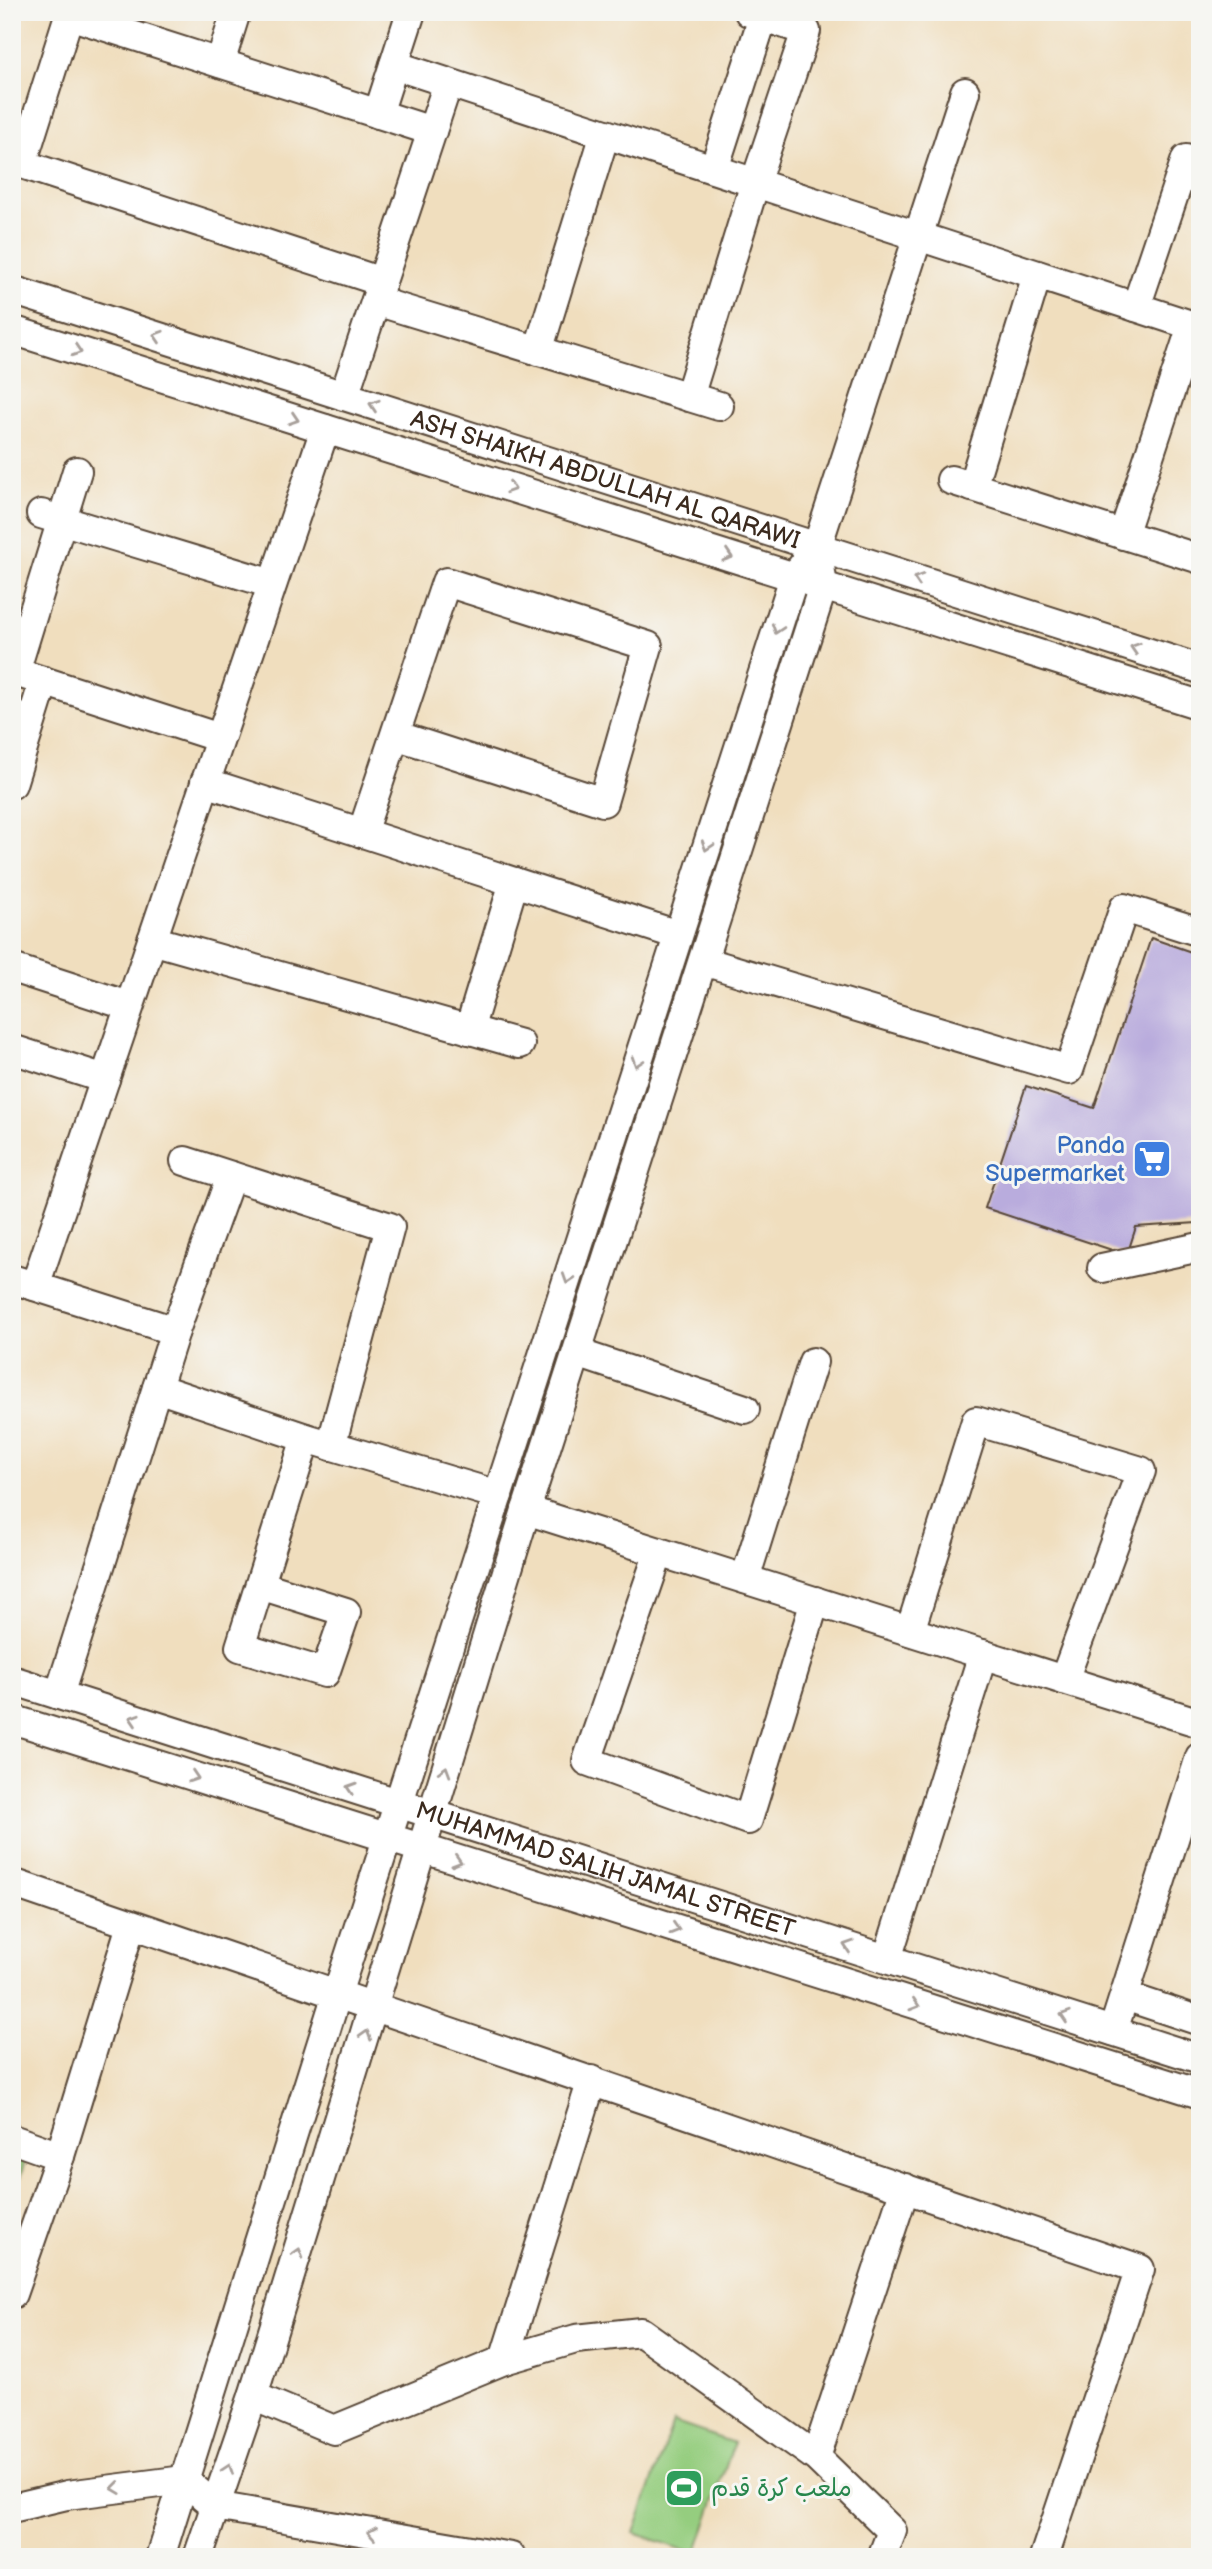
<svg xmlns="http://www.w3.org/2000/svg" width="1212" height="2569" font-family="'Balsamiq Sans','Playpen Sans Arabic',sans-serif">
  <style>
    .green { fill: #95cd7f; stroke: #687c4e; stroke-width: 2 }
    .building { fill: #b9acdd }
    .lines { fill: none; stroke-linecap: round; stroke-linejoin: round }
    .minor-casing { stroke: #564536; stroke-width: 32 }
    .minor { stroke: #fff; stroke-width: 28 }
    .oneway { stroke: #a79f9a }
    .labels { text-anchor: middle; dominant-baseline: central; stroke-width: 6; stroke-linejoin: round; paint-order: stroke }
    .street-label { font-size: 24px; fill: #3b2a1e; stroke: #f6f6f2 }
    .shop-label { font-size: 24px; fill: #366cbe; stroke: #f6f6f2; text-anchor: end }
    .leisure-label { font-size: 24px; fill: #27864d; stroke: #f6f6f2; text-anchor: start }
  </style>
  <rect width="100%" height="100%" fill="#f6f6f2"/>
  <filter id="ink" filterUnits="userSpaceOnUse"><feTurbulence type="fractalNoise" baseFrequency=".0143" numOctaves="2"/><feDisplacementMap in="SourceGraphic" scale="14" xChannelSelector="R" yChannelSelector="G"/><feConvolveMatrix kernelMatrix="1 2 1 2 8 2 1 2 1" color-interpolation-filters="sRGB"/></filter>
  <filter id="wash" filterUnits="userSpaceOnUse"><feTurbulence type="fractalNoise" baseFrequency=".00686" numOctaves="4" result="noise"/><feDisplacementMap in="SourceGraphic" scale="28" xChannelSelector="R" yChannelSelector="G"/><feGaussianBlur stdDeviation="1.57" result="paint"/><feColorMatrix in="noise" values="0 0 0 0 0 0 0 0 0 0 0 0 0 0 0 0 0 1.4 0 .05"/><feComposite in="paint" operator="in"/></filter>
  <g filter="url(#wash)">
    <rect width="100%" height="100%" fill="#f0debe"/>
    <path class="green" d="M12 2157 25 2161 12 2203Z
      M673 2422 734 2443 696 2554 634 2533Z"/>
    <g id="blocks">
      <path class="building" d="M1151 938 1200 955V1214L1197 1223 1136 1227 1127 1255 985 1208 1026 1086 1094 1108Z"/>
    </g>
  </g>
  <g filter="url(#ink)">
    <use href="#blocks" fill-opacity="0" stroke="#564536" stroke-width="2"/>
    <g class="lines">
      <g class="minor-casing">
        <g id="minor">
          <path d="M70 12 22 164 382 282"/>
          <path d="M69 15 432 131"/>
          <path d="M220 63 236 12"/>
          <path d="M394 65 1200 328"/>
          <path d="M378 114 411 12"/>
          <path d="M714 169 763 17"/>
          <path id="s1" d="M12 290 1200 669"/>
          <path d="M376 301 719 406"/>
          <path d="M1136 307 1186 159"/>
          <path d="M12 330 1200 705"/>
          <path d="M538 351 605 134"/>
          <path d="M344 396 448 83"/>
          <path d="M689 397 755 183 806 31 749 12"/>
          <path d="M951 480 1200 559"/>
          <path d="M972 487 1037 275"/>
          <path d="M41 514 272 584"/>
          <path d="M1123 535 1192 326"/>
          <path d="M12 671 220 738"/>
          <path d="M15 672 77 471"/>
          <path d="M205 782 678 935"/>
          <path d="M12 784 44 681"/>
          <path d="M362 833 446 582 648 646 603 802 395 735"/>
          <path d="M152 940 520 1044"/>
          <path d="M703 961 1069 1070 1124 908 1200 932"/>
          <path d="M12 968 129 1006"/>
          <path d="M469 1030 514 882"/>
          <path d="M12 1049 105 1079"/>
          <path d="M185 1161 390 1227 331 1446"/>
          <path d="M1102 1268 1200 1247"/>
          <path d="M12 1279 175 1331"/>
          <path d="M35 1286 325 429"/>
          <path d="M577 1353 745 1409"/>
          <path d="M157 1388 306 1438 498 1495"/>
          <path d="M526 1510 1200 1723"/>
          <path d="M659 1552 587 1761 748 1820 815 1601"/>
          <path d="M745 1579 813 1362"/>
          <path d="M260 1585 346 1612 325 1673 240 1647 306 1438"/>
          <path d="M910 1631 976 1421 1141 1471 1064 1680"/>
          <path id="s2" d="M12 1680 1200 2059"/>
          <path d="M59 1695 175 1331 231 1176"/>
          <path d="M12 1719 1200 2094"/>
          <path d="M12 1883 1140 2269 1044 2557"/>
          <path d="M887 1959 983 1654"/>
          <path d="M1125 1996 1200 2021"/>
          <path d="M1113 2031 1200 1757"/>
          <path d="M12 2139 60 2156"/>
          <path d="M12 2294 60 2156 131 1925"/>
          <path d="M504 2360 592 2080"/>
          <path d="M253 2396 334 2430 504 2360 576 2339 641 2332 816 2457 892 2531 882 2557"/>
          <path d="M816 2457 905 2188"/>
          <path d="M12 2508 67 2495 184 2480 215 2506 511 2557"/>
          <path d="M160 2557 337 1994 794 577 817 547 965 92"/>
          <path d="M198 2557 253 2396 526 1510 823 586 817 547"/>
        </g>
      </g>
      <use href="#minor" class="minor"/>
    </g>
    <defs><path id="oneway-chevron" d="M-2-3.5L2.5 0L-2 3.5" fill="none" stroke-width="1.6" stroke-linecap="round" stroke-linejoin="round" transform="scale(1.75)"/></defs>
    <g class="oneway">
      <use href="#oneway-chevron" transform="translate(158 336) rotate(-162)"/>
      <use href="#oneway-chevron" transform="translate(77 351) rotate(18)"/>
      <use href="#oneway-chevron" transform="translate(374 405) rotate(-162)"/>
      <use href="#oneway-chevron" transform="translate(294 419) rotate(18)"/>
      <use href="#oneway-chevron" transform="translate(511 488) rotate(18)"/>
      <use href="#oneway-chevron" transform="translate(728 556) rotate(18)"/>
      <use href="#oneway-chevron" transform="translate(918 579) rotate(-162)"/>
      <use href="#oneway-chevron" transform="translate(777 629) rotate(108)"/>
      <use href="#oneway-chevron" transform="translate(1135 648) rotate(-162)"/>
      <use href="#oneway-chevron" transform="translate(707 846) rotate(108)"/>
      <use href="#oneway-chevron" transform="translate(637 1062) rotate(108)"/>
      <use href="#oneway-chevron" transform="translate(568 1279) rotate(108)"/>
      <use href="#oneway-chevron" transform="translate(134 1719) rotate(-162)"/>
      <use href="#oneway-chevron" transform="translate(445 1771) rotate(-73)"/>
      <use href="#oneway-chevron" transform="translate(194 1777) rotate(18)"/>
      <use href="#oneway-chevron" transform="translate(351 1788) rotate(-162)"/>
      <use href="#oneway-chevron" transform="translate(457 1861) rotate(17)"/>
      <use href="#oneway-chevron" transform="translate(675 1929) rotate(17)"/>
      <use href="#oneway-chevron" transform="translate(848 1946) rotate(-162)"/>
      <use href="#oneway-chevron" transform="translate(915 2005) rotate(17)"/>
      <use href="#oneway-chevron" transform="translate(1065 2016) rotate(-162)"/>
      <use href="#oneway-chevron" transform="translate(366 2035) rotate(-73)"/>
      <use href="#oneway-chevron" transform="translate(298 2253) rotate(-73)"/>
      <use href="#oneway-chevron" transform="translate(228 2469) rotate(-71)"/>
      <use href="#oneway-chevron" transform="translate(116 2488) rotate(173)"/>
      <use href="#oneway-chevron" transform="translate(372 2533) rotate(-170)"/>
    </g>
  </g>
  <defs>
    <g id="supermarket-square" transform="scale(2.0125)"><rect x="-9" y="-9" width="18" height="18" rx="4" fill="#3f7fe0" stroke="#f6f6f2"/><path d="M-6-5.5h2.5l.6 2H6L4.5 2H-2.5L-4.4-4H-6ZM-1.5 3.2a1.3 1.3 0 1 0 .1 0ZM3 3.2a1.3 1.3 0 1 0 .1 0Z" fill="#fff"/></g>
    <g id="stadium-square" transform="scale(2.0125)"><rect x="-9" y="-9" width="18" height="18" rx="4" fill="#2e9e5b" stroke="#f6f6f2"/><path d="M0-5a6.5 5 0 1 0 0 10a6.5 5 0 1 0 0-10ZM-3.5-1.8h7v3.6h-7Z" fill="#fff"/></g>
  </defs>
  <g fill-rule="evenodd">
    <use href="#supermarket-square" x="1152" y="1159"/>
    <use href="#stadium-square" x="684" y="2488"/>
  </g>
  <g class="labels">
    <g class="street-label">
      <text stroke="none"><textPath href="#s1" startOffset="623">ASH SHAIKH ABDULLAH AL QARAWI</textPath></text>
      <text stroke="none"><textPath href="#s2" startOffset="623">MUHAMMAD SALIH JAMAL STREET</textPath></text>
    </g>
    <g class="shop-label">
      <text x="1125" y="1145">Panda<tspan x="1125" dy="28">Supermarket</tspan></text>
    </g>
    <g class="leisure-label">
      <text x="711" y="2488">ملعب كرة قدم</text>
    </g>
  </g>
  <rect width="1212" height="2569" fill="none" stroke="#f6f6f2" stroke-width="42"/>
</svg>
